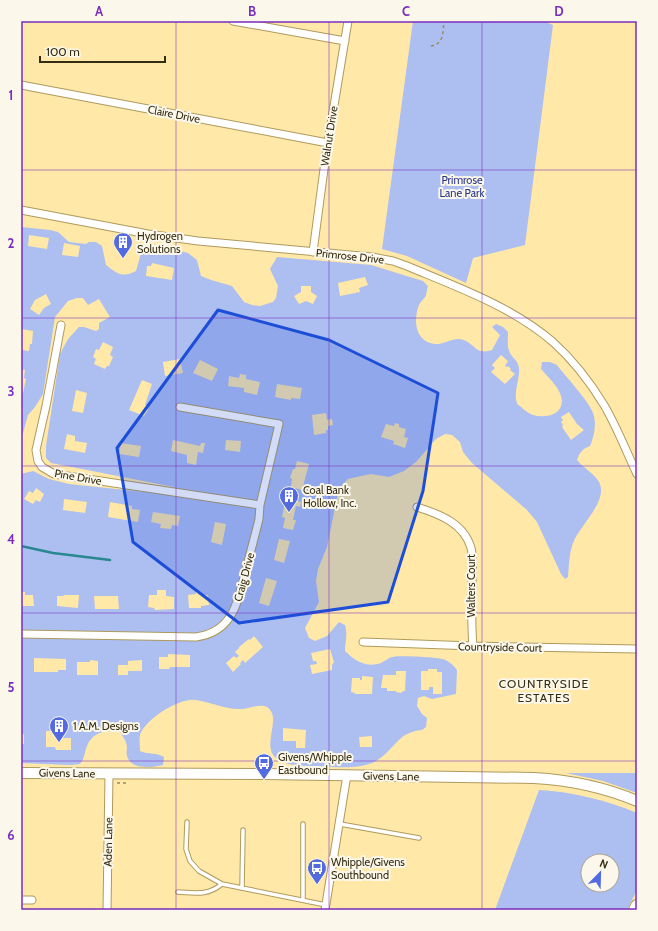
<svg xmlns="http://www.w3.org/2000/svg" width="658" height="931" font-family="Cabin,sans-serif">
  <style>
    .green { fill: #adbef1; fill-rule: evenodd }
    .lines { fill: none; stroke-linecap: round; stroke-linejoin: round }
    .stream { stroke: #29888f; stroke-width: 2.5 }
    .lane-casing { stroke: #af9a5c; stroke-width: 5.5 }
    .street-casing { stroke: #af9a5c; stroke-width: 9 }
    .secondary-casing { stroke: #af9a5c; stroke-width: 12 }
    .primary-casing { stroke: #af9a5c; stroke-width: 14 }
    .path { stroke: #9a8a5d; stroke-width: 1.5; stroke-dasharray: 3 3; stroke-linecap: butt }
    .lane { stroke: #fff; stroke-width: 3.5 }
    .street { stroke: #fff; stroke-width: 7 }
    .secondary { stroke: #fff; stroke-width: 10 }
    .primary { stroke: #fff; stroke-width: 12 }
    .marked { fill: #1d4ed8; fill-opacity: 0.2; stroke: #1d4ed8; stroke-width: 3; stroke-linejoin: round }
    .grid { fill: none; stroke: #7b2cbf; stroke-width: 1; stroke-opacity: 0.55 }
    .labels { text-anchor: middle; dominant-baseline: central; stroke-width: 4; stroke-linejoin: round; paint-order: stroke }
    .street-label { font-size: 11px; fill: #352d13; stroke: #fbf7ea }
    .park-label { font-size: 11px; fill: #28358b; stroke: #fbf7ea }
    .poi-label { font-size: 11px; fill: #352d13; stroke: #fbf7ea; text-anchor: start }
    .neighbourhood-label { font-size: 12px; letter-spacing: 1px; fill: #352d13; stroke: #fbf7ea }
    .neatline { fill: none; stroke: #7b2cbf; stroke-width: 1.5 }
    .grid-label { font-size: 13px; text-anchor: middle; font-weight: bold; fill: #7b2cbf }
  </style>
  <rect width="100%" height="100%" fill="#ffe8a8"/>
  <path class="green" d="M413 21H543L553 25 525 245 473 258 466 283 407 256 382 249Z
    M21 227 50 230 58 232 69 242 86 244 89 242H96L102 246 106 265C117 274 123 278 136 271L142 250 150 246 158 245 188 253 197 260 201 276 211 280 232 286 244 302 252 305 260 306 273 302 276 298 278 286 270 269 277 257 371 265 423 281 428 286C427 288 427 292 426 295 425 298 421 301 419 305 413 320 415 342 435 344 442 345 451 339 459 339 475 341 474 356 492 350L500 335 492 327 496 324 503 327 508 332C508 338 507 345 509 351 511 357 519 361 519 369 520 380 512 395 518 405 519 405 523 408 523 409 526 411 530 414 533 415 547 419 566 414 561 396 558 386 548 377 541 369L542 362H550L557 365C565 376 589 401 593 413 597 424 594 436 590 446 582 449 580 452 577 460 583 468 594 473 599 482 609 501 579 526 573 543 569 554 569 566 568 577L565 579 561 574 537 522 527 510 472 463 463 452 460 442 452 435 445 434 436 439 416 462 404 471 389 477 371 474 361 476 348 479 342 485 338 493 327 547 318 569 316 581 319 602 305 628 309 638 315 641 327 636 339 622 345 625C348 634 345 642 345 651 355 661 366 668 381 663 385 661 388 658 392 657 397 655 436 657 442 659 448 660 453 665 457 670L456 694 432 699 424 696 418 698 417 706 422 714 427 718 426 727 422 730C397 732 395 750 376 761 360 770 334 767 316 766 307 766 297 766 289 764 251 755 286 720 267 707 261 703 248 709 241 709 228 710 210 702 196 700 180 697 145 719 140 735 139 740 140 746 140 751 149 755 156 752 164 757L163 765C151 768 131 770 127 756 126 753 127 749 127 746 126 741 123 736 120 732 107 729 92 732 87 746 84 753 85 758 80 764L70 765 21 763V744H24V734H21V606H34L33 595H25V592H21V474L33 471 49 479 69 484 173 495 174 487 51 463 46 458V446L60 354 68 339 79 327H84L96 331 99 329V323L110 317 99 299 88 305 83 298H77L68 301 55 317 43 394 35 407 28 415 23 433 21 437V421L23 409 21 408V393H23L26 379 24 378 25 370 21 369V350L29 351 30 344H32L33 331 21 329ZM29 235 49 238 47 249 28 246ZM64 243 80 246 78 257 62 255ZM152 263 174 268 172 280 146 276 147 266H151ZM365 277 368 285 359 288 360 292 340 296 338 283ZM301 286H311V292L317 296 313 304 306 301 299 304 294 296 301 292ZM46 294 51 304 44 308 39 315 30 309 35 300ZM103 342 113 347 110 355 113 357 109 366H107L105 369 94 364 96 359 93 357 96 349 99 350ZM501 355 508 361 505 366 507 367 508 366 511 369 510 370 515 374 505 384 491 372 495 368 492 365ZM180 359 183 373 165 376 163 362ZM200 360 218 369 212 381 193 373ZM240 374 246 375V379L260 382 257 395 244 392V388L228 386 229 376 239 378ZM142 380 152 384 145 405 149 406 148 409H149L144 416 129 410ZM277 384 302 388 300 399 291 398V400L275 397ZM76 390 87 393 83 413 72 411ZM569 412 577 424 584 430 571 440 562 427 563 425 561 422 563 420 561 417ZM326 413 327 420 332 419 333 425 328 426V430H326V433L314 435 312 415ZM395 423 399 424V427L406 429 404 437 408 438 405 448 393 444 394 441 381 437 386 424 394 426ZM67 434 75 436V441L87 443 85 453 64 449ZM173 440 200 446 201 443H205L203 453 198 452 196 465 187 463V455L171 451ZM226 440 241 441 240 452 225 450ZM121 443 141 446 139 457 119 454ZM297 461 309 464 302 490 291 487 292 479 290 478 293 469H295ZM36 488 44 494 40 502 36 500 33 504 24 499 29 491 33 493ZM286 498 301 502 300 507 296 506 293 520H296L293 530 283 528 285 518 282 517ZM64 499 87 502 85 513 63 510ZM110 502 132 506V509L140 510 138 522 108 517ZM153 512 180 516 178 526 172 525 171 529 160 528 161 524 151 522ZM215 522 226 524 222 545 211 542ZM279 539 290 541 284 563 274 560ZM266 578 277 581 269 606 259 603ZM157 590H166V596L174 597V609L155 610 154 608 148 607 149 595H157ZM196 591H200V595H208L209 605 201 606V608H189L188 595 196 594ZM64 595H79L78 608 57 606V596H63ZM94 596H118L119 609H95ZM254 636 263 647 245 663 243 660 240 663 241 664 233 672 226 663 234 656 236 658 239 656 235 652 239 648V647L249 639 250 640ZM330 649 334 662 332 665V670L312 674 310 665 317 664 316 661H313L311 653ZM168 654 190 655V667H170L169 669H159V657H168ZM34 658 66 659V670H58V672H34ZM90 660 98 661V675H77V662H90ZM142 660V671H128V675H118V665H128V661ZM428 669H437V672H442V694H433V687H429V690H421V671H428ZM396 671H406L405 691H403L401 693 396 692V691H387V688H381L383 675H396ZM362 676 373 677 372 694H355V693L351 692 352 678H360V680H362ZM283 728 306 730 305 748H296V741H283ZM46 731H56V738H71V750H56L55 747H46ZM372 736V747H360L359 737Z
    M637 769V793L603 781 566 773H636Z
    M539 790C573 792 606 800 637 813V890L627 910H495ZM588 861H612V885H588Z"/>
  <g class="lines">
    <path class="stream" d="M21 546 53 553 110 560"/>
    <g class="lane-casing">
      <path id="lane" d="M187 822 186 849 190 861 199 871 222 884 326 905
        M340 824 419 838
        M242 888 243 830
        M178 892C196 893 207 896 222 884
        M303 900V824"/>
    </g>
    <g class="street-casing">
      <path id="street" d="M233 21 345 41
        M21 85 328 143
        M21 210 148 234 198 241 372 257 393 261 407 266C457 287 511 306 553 342 573 360 590 382 604 405 617 427 626 451 637 474
        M313 252 326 154 348 21
        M61 325 46 406 36 450 38 461 42 467 54 474 260 505
        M417 507C439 514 464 523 471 548 474 559 472 573 472 585 472 605 471 626 473 646
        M21 634 196 637C234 632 238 600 246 570 250 553 255 536 259 519L260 505 279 424 180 407
        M363 642 473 646 637 649
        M21 900H32
        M107 910 109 774
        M325 910 347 775"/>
    </g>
    <g class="secondary-casing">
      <path id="secondary" d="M21 773 263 774 534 778C569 780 604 787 637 801"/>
    </g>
    <g class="primary-casing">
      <path id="primary" d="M635 910 637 906"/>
    </g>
    <path class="path" d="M431 46C444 44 443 32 444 21
      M117 783H127"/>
    <use href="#lane" class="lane"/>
    <use href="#street" class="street"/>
    <use href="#secondary" class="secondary"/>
    <use href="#primary" class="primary"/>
  </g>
  <path class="marked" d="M218 310 329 340 438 393 423 491 388 602 239 623 133 542 117 448Z"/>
  <path class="grid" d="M176 21V910M329 21V910M482 21V910M21 170H637M21 318H637M21 466H637M21 613H637M21 761H637"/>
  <defs>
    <g id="building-pin" transform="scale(1)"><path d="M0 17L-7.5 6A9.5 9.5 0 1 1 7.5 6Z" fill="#536ae0" stroke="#fbf7ea"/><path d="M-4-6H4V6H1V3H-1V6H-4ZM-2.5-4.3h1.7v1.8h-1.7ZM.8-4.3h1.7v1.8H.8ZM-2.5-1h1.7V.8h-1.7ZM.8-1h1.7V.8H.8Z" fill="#fff"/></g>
    <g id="bus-pin" transform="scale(1)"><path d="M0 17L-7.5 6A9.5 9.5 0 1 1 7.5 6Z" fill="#536ae0" stroke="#fbf7ea"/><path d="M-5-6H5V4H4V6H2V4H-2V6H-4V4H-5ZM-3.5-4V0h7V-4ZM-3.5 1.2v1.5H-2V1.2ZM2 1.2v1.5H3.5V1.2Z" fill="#fff"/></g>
  </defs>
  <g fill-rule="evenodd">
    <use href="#building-pin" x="123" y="242"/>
    <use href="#building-pin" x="289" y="496"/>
    <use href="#building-pin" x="59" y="726"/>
    <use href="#bus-pin" x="264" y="763"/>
    <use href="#bus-pin" x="317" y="868"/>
  </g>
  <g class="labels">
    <g class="street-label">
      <text transform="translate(174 114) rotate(11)">Claire Drive</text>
      <text transform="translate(329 136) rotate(-81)">Walnut Drive</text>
      <text transform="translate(350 256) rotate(6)">Primrose Drive</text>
      <text transform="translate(78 477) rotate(10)">Pine Drive</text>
      <text transform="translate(244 577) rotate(-75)">Craig Drive</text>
      <text transform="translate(471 586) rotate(-90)">Walters Court</text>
      <text transform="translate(500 647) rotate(1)">Countryside Court</text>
      <text transform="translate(67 773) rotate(1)">Givens Lane</text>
      <text transform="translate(391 776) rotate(1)">Givens Lane</text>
      <text transform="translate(108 842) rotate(-89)">Aden Lane</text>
    </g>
    <g class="park-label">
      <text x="462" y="180">Primrose<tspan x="462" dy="13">Lane Park</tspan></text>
    </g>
    <g class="poi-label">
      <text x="137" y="236">Hydrogen<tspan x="137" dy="13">Solutions</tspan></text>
      <text x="303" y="490">Coal Bank<tspan x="303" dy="13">Hollow, Inc.</tspan></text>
      <text x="73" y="726">1 A.M. Designs</text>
      <text x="278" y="757">Givens/Whipple<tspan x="278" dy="13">Eastbound</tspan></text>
      <text x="331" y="862">Whipple/Givens<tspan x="331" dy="13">Southbound</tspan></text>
    </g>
    <g class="neighbourhood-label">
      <text x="544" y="683">COUNTRYSIDE<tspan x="544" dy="14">ESTATES</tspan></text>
    </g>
  </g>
  <rect width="658" height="931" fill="none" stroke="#fbf7ea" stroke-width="44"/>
  <g transform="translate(600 873) rotate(23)"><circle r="19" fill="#fbf7ea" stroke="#aca694"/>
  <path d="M0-3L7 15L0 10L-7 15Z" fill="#536ae0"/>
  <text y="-6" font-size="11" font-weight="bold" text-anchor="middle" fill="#352d13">N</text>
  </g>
  <path d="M40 56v6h125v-6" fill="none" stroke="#352d13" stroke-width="2"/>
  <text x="46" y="56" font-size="12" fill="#352d13" stroke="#fbf7ea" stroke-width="3" paint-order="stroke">100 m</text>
  <rect x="22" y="22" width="614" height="887" class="neatline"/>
  <g class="grid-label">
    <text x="99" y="16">A</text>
    <text x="252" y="16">B</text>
    <text x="406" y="16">C</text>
    <text x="559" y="16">D</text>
    <text x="11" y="100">1</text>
    <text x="11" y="248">2</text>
    <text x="11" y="396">3</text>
    <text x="11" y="544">4</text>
    <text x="11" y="692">5</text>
    <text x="11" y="840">6</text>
  </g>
</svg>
